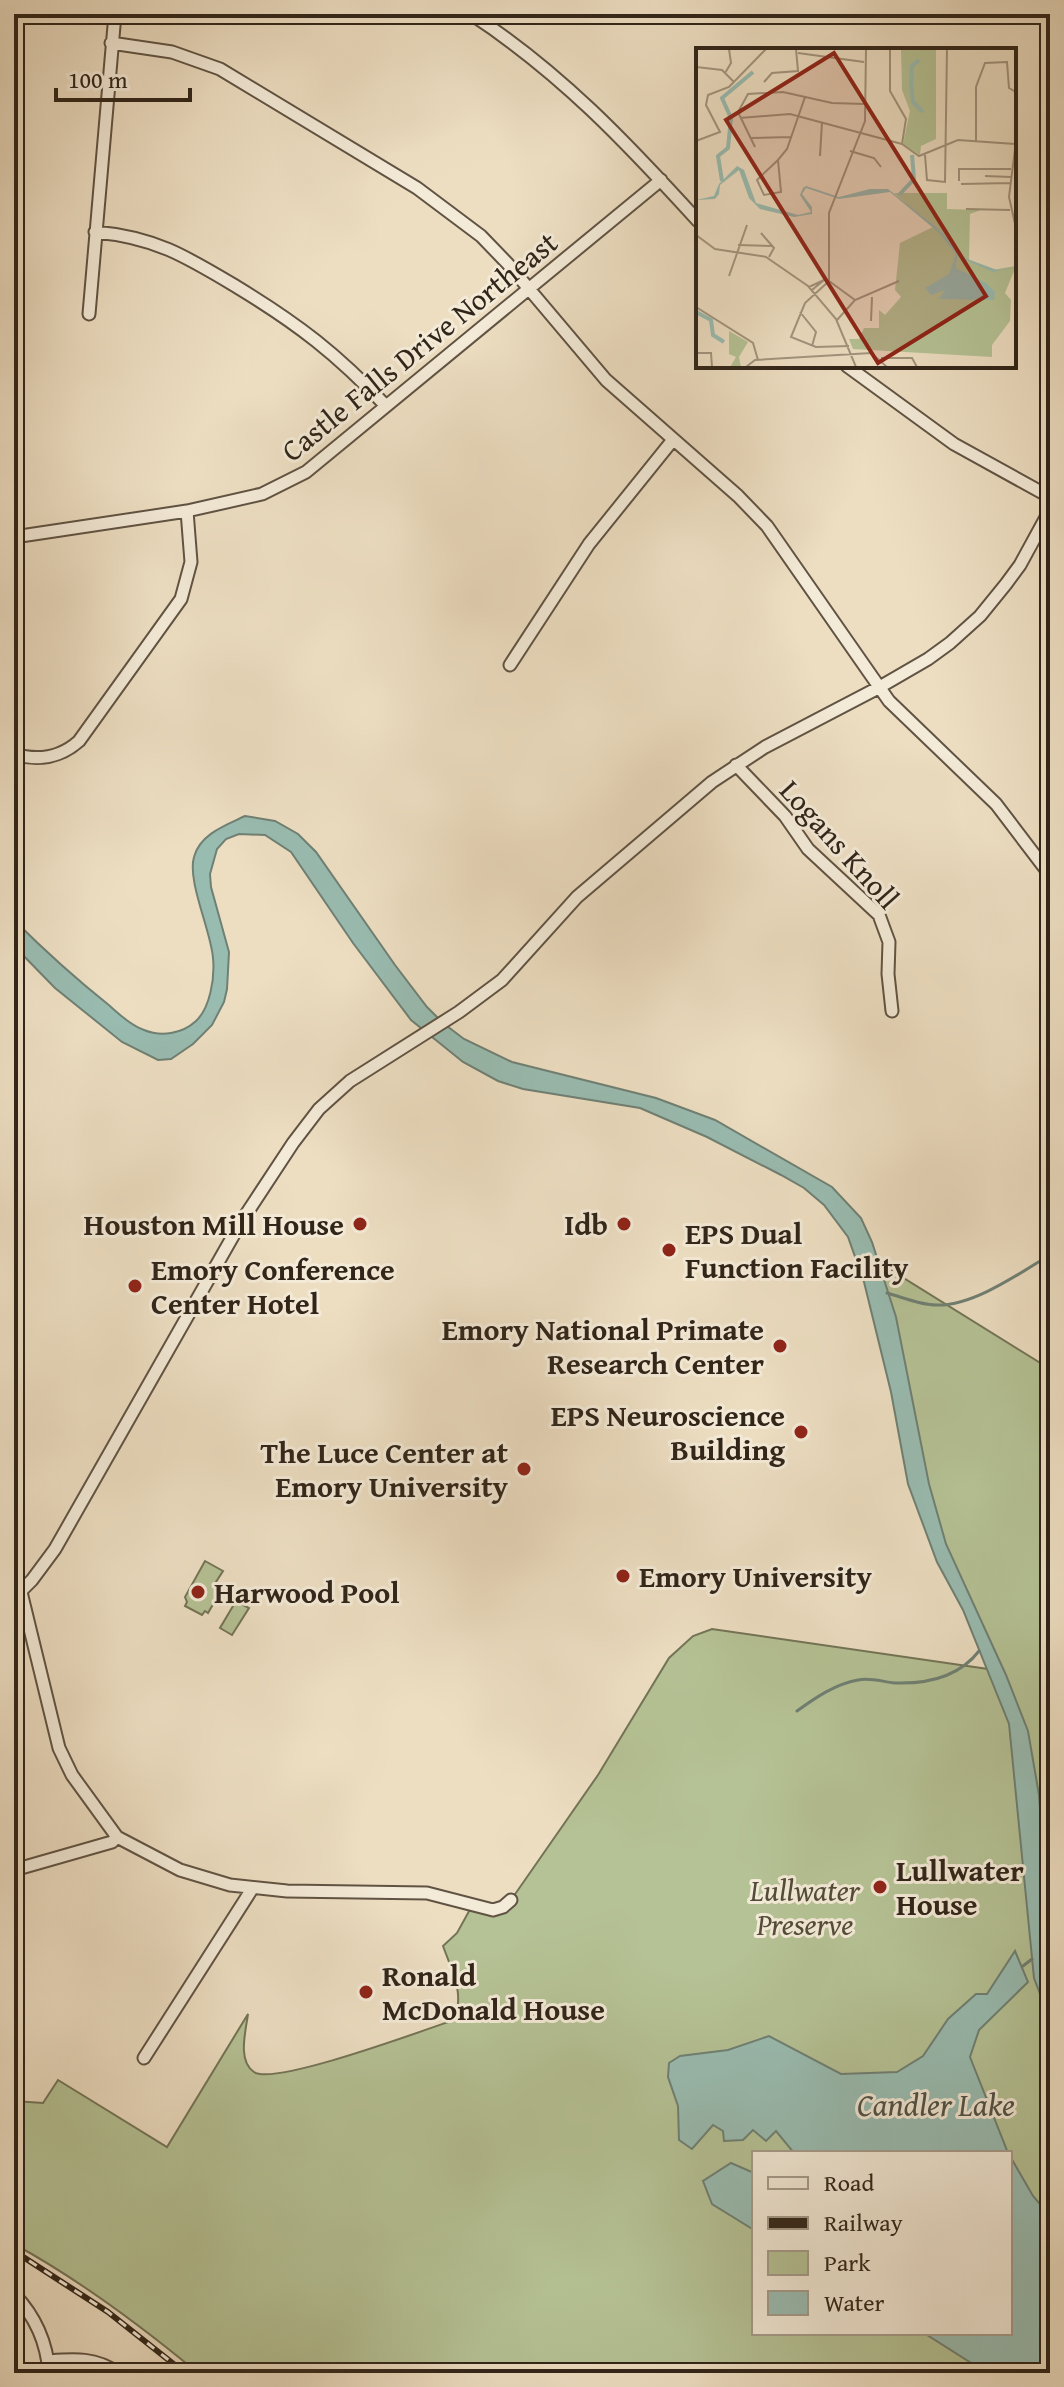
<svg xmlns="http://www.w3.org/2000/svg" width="1064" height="2387" font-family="'Gentium Book Plus',serif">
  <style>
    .green { fill: #b5c295; stroke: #737457; stroke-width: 2; fill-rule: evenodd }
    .water { fill: #99bcb1; stroke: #6f8074; stroke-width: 2 }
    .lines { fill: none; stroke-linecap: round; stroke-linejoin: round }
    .stream { stroke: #6f8074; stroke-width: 3 }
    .minor-casing { stroke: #605343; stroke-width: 15 }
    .minor { stroke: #f3ead7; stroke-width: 11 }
    .rail-casing { stroke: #312519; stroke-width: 6 }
    .rail { stroke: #f3ead7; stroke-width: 3; stroke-dasharray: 9; stroke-linecap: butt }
    .poi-dot { fill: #8f2418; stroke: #f3ead7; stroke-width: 3 }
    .labels { text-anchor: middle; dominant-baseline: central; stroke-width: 6; stroke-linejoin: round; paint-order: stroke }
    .street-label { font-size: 30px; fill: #312519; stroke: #f3ead7 }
    .poi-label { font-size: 30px; font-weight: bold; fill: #312519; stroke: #f3ead7; text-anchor: start }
    .park-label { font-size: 30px; font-style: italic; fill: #524c38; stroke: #f3ead7 }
    .water-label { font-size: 32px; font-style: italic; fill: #505247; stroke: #f3ead7 }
    .inset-river { fill: none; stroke: #99bcb1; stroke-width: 4 }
    .inset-road { fill: none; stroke: #a2947e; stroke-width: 2 }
    .view { fill: #8f2418; fill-opacity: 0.15; stroke: #8f2418; stroke-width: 4 }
    .inset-edge { fill: none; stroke: #312519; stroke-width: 4 }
  </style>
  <rect width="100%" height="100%" fill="#eddec2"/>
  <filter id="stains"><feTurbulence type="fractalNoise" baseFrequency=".0025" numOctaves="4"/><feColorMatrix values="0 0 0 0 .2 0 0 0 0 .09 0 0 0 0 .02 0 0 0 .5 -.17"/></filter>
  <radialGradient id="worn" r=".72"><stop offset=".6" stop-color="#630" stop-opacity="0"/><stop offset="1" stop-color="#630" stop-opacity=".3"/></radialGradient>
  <path class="green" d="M865 1254 1050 1369V2373H198C140 2325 80 2280 14 2244V2101L43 2103 58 2080 167 2147 248 2014C246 2030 237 2061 254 2072 274 2086 424 2030 454 2020 465 1993 452 1971 443 1946L457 1933 473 1904 486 1909 511 1900 598 1775 669 1658 693 1636 712 1629 995 1670 939 1540ZM754 2153H1010V2333H754Z
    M205 1561 223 1571 214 1585 219 1594 208 1613 205 1611 202 1615 185 1606 187 1602 185 1597Z
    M236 1601 249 1608 232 1635 220 1628Z"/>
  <path class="water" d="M245 816 275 821 298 834 316 852 395 965 427 1007 443 1023 464 1039 512 1062 656 1098 715 1120 832 1187 861 1218 872 1242 896 1317 929 1484 946 1544 1006 1675 1028 1731 1039 1795 1044 1864 1050 1956V2020L1034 1978 1009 1724 963 1610 937 1562 908 1484 891 1392 864 1282 848 1237 824 1205 804 1188 781 1175 707 1137 640 1108 523 1089 498 1081 463 1062 411 1020 353 943 291 852 265 835 239 834 226 839 217 849 210 874 211 887 229 952 227 989 224 1002 212 1025 193 1044 171 1059 158 1060 122 1042 55 988 14 946V920C44 950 76 979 110 1006 120 1015 131 1025 144 1030 161 1037 182 1034 196 1021 210 1008 215 978 213 958 211 931 187 881 194 857 200 834 226 825 245 816Z
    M1015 1951 1028 1982 979 2030 970 2057 1008 2153H794L776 2131 766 2141 753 2130 743 2140 724 2141 723 2131 713 2125 692 2149 679 2140 678 2106 668 2077 669 2063 680 2056 728 2050 769 2036 841 2074 897 2072 923 2056 948 2019 976 1994H987Z
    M1010 2156 1033 2196 1050 2216V2373H987L924 2333H1010Z
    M731 2163 754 2173V2230L712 2204 703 2181Z"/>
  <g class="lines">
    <path class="stream" d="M14 31 34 14
      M887 1293C902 1297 920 1305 936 1305 972 1307 1020 1273 1050 1255
      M797 1711C815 1698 835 1684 858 1680 870 1677 883 1682 895 1683 927 1684 959 1677 979 1651
      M1023 1966 1032 1959"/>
    <g class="minor-casing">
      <path id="minor" d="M471 14C560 72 627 143 698 221
        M1039 14 1050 22
        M111 43 172 52 220 69 417 188 481 236 508 264 606 380 738 496 767 526 889 701 996 804 1050 875
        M95 232C155 237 187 257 237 287 298 324 337 354 386 406
        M89 314 115 14
        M847 366 954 444 1050 497
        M187 511 262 494 306 472 661 180
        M14 537 187 511 191 562 181 599 79 741C60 758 37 761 14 754
        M510 665 589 544 672 441
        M736 765 785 816 808 849 879 915 889 942 888 974 892 1011
        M21 1592 59 1748 72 1775 117 1837
        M14 1598 32 1580 55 1549 241 1222 293 1143 319 1109 350 1081 459 1012 502 980 577 897 712 782 765 747 878 688 928 659 950 643 980 616 1006 584 1020 565 1050 510
        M14 1870 112 1842 117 1837 180 1870 230 1885 287 1891 427 1893 493 1910 503 1907 511 1900
        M144 2058 252 1889
        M14 2294C35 2316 47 2343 49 2373
        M48 2361C74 2359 95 2357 118 2373"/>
    </g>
    <use href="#minor" class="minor"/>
    <g class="rail-casing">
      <path id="rail" d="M14 2251 108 2312 185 2373"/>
    </g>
    <use href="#rail" class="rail"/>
  </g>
  <g class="poi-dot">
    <circle cx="360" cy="1224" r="8"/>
    <circle cx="624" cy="1224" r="8"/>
    <circle cx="669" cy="1250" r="8"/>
    <circle cx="135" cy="1286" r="8"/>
    <circle cx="780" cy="1346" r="8"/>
    <circle cx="801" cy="1432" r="8"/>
    <circle cx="524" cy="1469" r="8"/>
    <circle cx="623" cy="1576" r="8"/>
    <circle cx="198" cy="1592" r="8"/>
    <circle cx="880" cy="1887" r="8"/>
    <circle cx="366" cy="1992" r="8"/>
  </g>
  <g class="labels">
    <g class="street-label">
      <text transform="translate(419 346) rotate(-39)">Castle Falls Drive Northeast</text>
      <text transform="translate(840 844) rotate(48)">Logans Knoll</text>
    </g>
    <g class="poi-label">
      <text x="344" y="1224" text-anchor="end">Houston Mill House</text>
      <text x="608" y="1224" text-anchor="end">Idb</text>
      <text x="685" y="1233">EPS Dual<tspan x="685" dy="34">Function Facility</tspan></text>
      <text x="151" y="1269">Emory Conference<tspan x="151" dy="34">Center Hotel</tspan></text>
      <text x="764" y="1329" text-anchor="end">Emory National Primate<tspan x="764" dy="34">Research Center</tspan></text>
      <text x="785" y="1415" text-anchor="end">EPS Neuroscience<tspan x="785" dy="34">Building</tspan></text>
      <text x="508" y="1452" text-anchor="end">The Luce Center at<tspan x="508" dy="34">Emory University</tspan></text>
      <text x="639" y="1576">Emory University</text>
      <text x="214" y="1592">Harwood Pool</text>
      <text x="896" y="1870">Lullwater<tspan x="896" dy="34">House</tspan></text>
      <text x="382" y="1975">Ronald<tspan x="382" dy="34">McDonald House</tspan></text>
    </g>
    <g class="park-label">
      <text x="805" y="1890">Lullwater<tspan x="805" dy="34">Preserve</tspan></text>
    </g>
    <g class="water-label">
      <text x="936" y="2104">Candler Lake</text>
    </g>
  </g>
  <g transform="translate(696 48)">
    <rect width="320" height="320" fill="#eddec2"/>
    <path d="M205 1H240V91L225 98 224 107 207 96 214 63 206 42ZM198 145H251V161L285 162 274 166 273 213 296 222 320 218 309 245 315 252 314 273 296 297V309L157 301 153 291H163L168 280H183V262L189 267 205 249 199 242 204 195 237 179ZM33 283 52 294 43 309 45 319H34L40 309 33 306Z" fill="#b5c295"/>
    <path d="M41 118 48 122 60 155 102 167 115 164 104 147 107 140 110 138 143 149 174 141H192L245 183 266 209 301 222 320 219 297 224 261 208 260 220 290 235 299 244 298 252 243 251 249 242 235 247 229 240 253 226 260 206 242 184 194 144 143 151 110 140 106 146 116 159V166L98 169 64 161 53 150 43 122 24 137 23 146 19 151 0 152 18 148 23 136Z" fill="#99bcb1"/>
    <path class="inset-river" d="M223 12 216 18 215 37 217 54 227 64M26 133 22 108 32 100 35 70 26 50 57 24M203 147 218 131 216 107M0 264 15 272 17 287 28 294"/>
    <path class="inset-road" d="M194 1V43L210 71 206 96M102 5 168 14M0 19 26 22 38 34M29 25 35 15 33 1M68 34 76 25 102 23 100 1M44 70 94 66 206 96M54 90 95 89M0 93 24 84 10 57 12 47 33 39 70 1M280 93V39L289 15 311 14 313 40 320 44M320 93 313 149 320 180M206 96 223 108 262 92 319 96M59 99 42 64 52 46 87 44 136 55 169 56M154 103 178 110 185 119M229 107 231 132 249 134 251 1M124 108 126 74M82 112 85 144 68 147 61 132ZM82 112 91 101 109 49M289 128 315 129M263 133V121H315M265 136 314 135M270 161 314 162M65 185 78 200 73 209M0 187 19 201 71 209M42 197 77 198M70 209 112 238 140 271 160 319M33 228 51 177M133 233 159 252M113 239 128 232 116 242M0 259 57 295 62 312M104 264 120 284 116 298M141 272 159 252 203 233M175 273 176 249M153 298 120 299 95 289 109 255 133 233V165L169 73 170 1M0 305H15L16 319M185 310H216L221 319M50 319 59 312 175 305 191 319"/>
    <path class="view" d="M138 5 290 248 182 315 30 72Z"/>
    <rect width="320" height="320" class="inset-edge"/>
  </g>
  <rect width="1064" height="2387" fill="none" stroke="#eddec2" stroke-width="48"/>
  <rect x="16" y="16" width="1032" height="2355" fill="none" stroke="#312519" stroke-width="4"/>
  <rect x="24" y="24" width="1016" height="2339" fill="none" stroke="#312519" stroke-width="2"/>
  <rect x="752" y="2151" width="260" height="184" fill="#f3ead7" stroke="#a59b8b" stroke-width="2"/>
  <rect x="768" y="2177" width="40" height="12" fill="#f3ead7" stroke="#a59b8b" stroke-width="2"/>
  <text x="824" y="2191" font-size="24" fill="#312519">Road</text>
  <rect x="768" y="2217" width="40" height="12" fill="#312519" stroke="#a59b8b" stroke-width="2"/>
  <text x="824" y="2231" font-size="24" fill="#312519">Railway</text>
  <rect x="768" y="2251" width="40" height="24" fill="#b5c295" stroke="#a59b8b" stroke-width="2"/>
  <text x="824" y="2271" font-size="24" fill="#312519">Park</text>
  <rect x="768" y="2291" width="40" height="24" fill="#99bcb1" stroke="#a59b8b" stroke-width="2"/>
  <text x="824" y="2311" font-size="24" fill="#312519">Water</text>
  <path d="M56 88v12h134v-12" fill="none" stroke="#312519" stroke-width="4"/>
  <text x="68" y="88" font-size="24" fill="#312519" stroke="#f3ead7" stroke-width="6" paint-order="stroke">100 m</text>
  <rect width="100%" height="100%" filter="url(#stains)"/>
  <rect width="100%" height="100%" fill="url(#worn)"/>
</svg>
